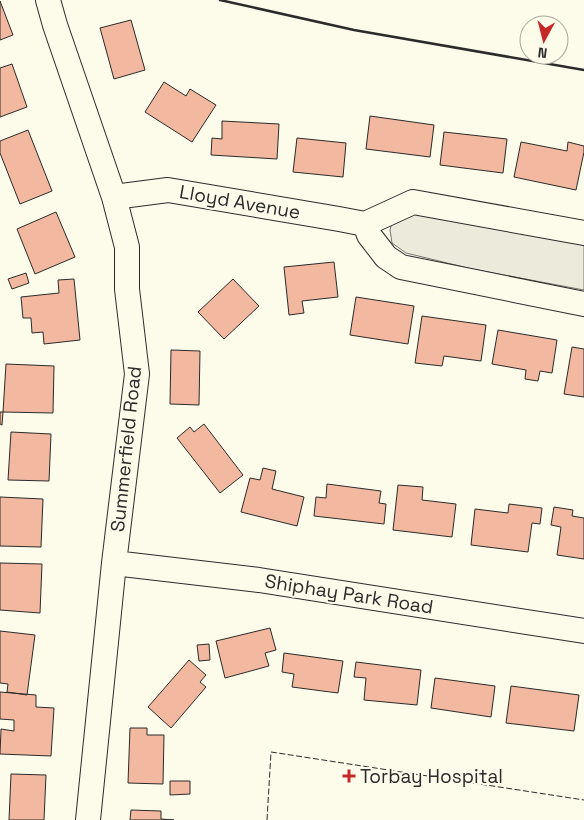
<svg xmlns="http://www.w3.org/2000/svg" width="584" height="820" font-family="'Space Grotesk',sans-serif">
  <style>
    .green { fill: #ecebdb; stroke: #74746e }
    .building { fill: #f2b8a0; stroke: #2b2b2b }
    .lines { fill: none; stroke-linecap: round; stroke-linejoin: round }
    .minor-casing { stroke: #2b2b2b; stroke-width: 26 }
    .minor { stroke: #fdfbea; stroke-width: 24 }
    .fence { stroke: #2b2b2b; stroke-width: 1; stroke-dasharray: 6 2.5; stroke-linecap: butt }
    .wall { stroke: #2b2b2b; stroke-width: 2.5 }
    .poi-dot { fill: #c62828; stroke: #fdfbea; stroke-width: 2 }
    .labels { text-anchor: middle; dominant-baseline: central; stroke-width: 4; stroke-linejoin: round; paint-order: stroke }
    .street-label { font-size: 19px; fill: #2b2b2b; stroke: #fdfbea }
    .poi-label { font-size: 19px; fill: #2b2b2b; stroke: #fdfbea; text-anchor: start }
  </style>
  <rect width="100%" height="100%" fill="#fdfbea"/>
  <path class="green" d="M410 202 584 235V290L472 269 406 253 392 243 390 230 394 215Z"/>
  <path class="building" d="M0 1 13 35 0 40Z
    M131 20 145 70 114 79 100 28Z
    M12 64 27 107 0 117V68Z
    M164 82 186 96 190 89 216 105 192 142 145 112Z
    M370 116 434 125 430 157 366 149Z
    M222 121 279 124 277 159 211 155 212 138 222 139Z
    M28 130 52 191 20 204 0 153V141Z
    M444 132 507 139 503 173 440 165Z
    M297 138 346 143 343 177 293 172Z
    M521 142 567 151 568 142 584 146V152L576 190 514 177Z
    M56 212 75 257 35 274 17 229Z
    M334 262 338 297 302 301 304 313 289 315 284 267Z
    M26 273 29 283 12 289 8 279Z
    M74 279 80 340 44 344 43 332 32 333 31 318H23L21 297 59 293 58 280Z
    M233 279 259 306 224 339 198 312Z
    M356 297 414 306 408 344 350 335Z
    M422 316 486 325 481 361 444 356 442 366 415 363Z
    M498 330 557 340 552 373 540 371 538 381 525 379 526 370 492 364Z
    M572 347 584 349V397L564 394Z
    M171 350 200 351 199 405 170 404Z
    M6 364 54 366 53 413 3 412Z
    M0 412H3L2 425 0 424Z
    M204 424 243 475 220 493 177 438 190 427 194 432Z
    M11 432 51 434 49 481 8 480Z
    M263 468 276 471 272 489 304 497 297 526 241 512 250 478 260 480Z
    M327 484 381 491 379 503 386 504 384 524 314 516 316 497 326 498Z
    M398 485 423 487 422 500 456 504 452 537 393 530Z
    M0 497 43 499 41 547 0 546Z
    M509 504 542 508 540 524 532 523 528 552 471 545 475 509 508 513Z
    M554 507 573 510 572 516 584 518V559L557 555 561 527 551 525Z
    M0 563 42 564 40 613 0 610Z
    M270 628 276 650 265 653 269 666 225 678 216 641Z
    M0 631 35 635 27 695 7 692 8 684 0 683Z
    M209 644 210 660 199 661 197 645Z
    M284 653 343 661 338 693 292 687 294 674 282 672Z
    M189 660 206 675 200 682 206 687 171 728 148 707Z
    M356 662 421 670 417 705 364 700 366 678 354 677Z
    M435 678 495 686 491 717 431 708Z
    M511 686 579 695 574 731 506 723Z
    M0 692 36 695V707L54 708 51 756 0 754 1 729 14 731V720L0 719Z
    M130 728H147V735H164L163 784 128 783Z
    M11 774 46 775 44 820H9Z
    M170 781H190V794L170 795Z
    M131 810 161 811V819L174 820H130Z"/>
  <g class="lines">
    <g class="minor-casing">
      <path id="minor" d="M48 0 55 25 114 197 127 247V289L137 374 114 563 88 820
        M114 197 168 190 339 219 365 224 369 235 386 257 401 267 584 304
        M365 224 413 202 584 233
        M114 563 259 580 584 631"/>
    </g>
    <use href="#minor" class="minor"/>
    <path class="fence" d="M267 820 271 752 584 800"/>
    <path class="wall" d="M220 0 354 30 584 70"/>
  </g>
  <path class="poi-dot" d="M346.5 768.5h5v5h5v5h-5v5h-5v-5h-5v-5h5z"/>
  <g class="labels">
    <g class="street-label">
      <text transform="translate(240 202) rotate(10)">Lloyd Avenue</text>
      <text transform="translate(126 449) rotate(-84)">Summerfield Road</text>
      <text transform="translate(349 594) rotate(9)">Shiphay Park Road</text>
    </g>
    <g class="poi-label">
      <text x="360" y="776">Torbay Hospital</text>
    </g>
  </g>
  <g transform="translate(544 40) rotate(187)"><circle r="24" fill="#fdfbea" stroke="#a9a89e"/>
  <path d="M0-4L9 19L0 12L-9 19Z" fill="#c62828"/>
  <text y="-8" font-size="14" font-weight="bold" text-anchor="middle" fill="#2b2b2b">N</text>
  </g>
</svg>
